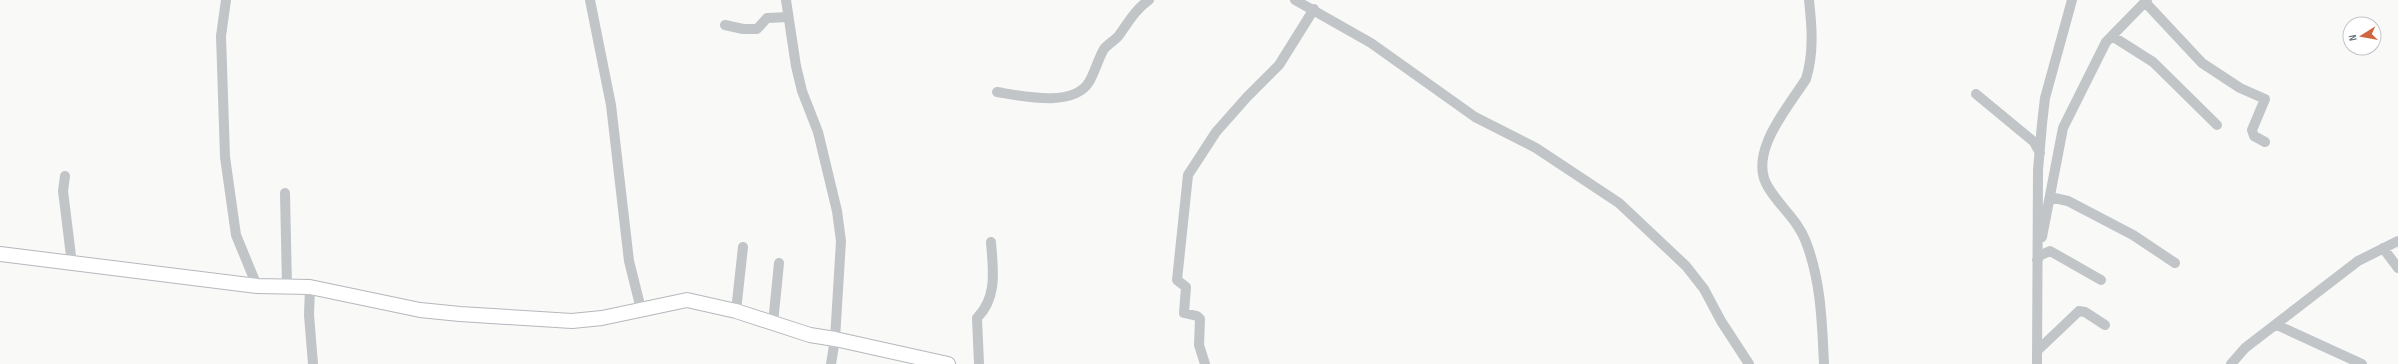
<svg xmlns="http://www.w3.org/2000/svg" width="2398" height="364" font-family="'Sofia Sans Condensed',sans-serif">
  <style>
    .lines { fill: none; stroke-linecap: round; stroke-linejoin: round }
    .secondary-casing { stroke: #b4b8bd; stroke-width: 16 }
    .street { stroke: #c1c5c8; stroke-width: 10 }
    .secondary { stroke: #fff; stroke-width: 14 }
  </style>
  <rect width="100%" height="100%" fill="#f9f9f7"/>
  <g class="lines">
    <g class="secondary-casing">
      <path id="secondary" d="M0 254 257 286 310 287 420 310 460 314 572 321 602 318 687 300 736 311 810 335 835 339 948 364"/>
    </g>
    <path class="street" d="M226 0 221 36 225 157 236 235 257 286
      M590 0 611 105 629 261 641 309
      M786 0 796 66 802 91 818 132 837 211 841 241 835 339 831 364
      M1295 0 1371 43 1475 117 1536 148 1619 203 1686 266 1704 289 1721 321 1749 364
      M1809 0C1812 27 1814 53 1806 79 1789 106 1747 153 1768 187 1780 207 1798 220 1806 242 1821 281 1822 322 1824 364
      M2145 2 2202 63 2240 88 2265 99 2252 130 2254 136 2265 142
      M725 25 743 29H757L767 18 788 17
      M2112 36 2153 62 2217 125
      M997 92C1022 96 1073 108 1089 82 1095 72 1098 59 1104 49 1109 43 1116 40 1120 34 1129 21 1136 9 1149 0
      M1976 94 2034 142 2040 153
      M65 176 63 191 72 264
      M285 193 287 287
      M2050 197 2068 201 2133 235 2175 263
      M2042 237 2063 128 2106 42 2147 0
      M2383 248 2398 268
      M2037 260 2041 255 2050 251 2101 280
      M310 287 309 315 313 364
      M736 311 743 247
      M773 323 779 263
      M2277 325 2362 364
      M2037 351 2079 311 2085 312 2105 325
      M979 364 977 318C998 297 993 269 991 242
      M1205 364 1199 345 1200 319 1197 316 1184 313 1186 287 1177 280 1188 175 1216 132 1247 97 1279 65 1314 9
      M2037 364 2038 170 2042 124 2045 98 2072 0
      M2231 364 2245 348 2358 261 2398 241"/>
    <use href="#secondary" class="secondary"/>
  </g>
  <g transform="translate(2362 36) rotate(259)"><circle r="19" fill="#ffffff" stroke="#c2c7cc"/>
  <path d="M0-3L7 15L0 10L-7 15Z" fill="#d06541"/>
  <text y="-6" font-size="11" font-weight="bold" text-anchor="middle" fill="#67747f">N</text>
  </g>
</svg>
